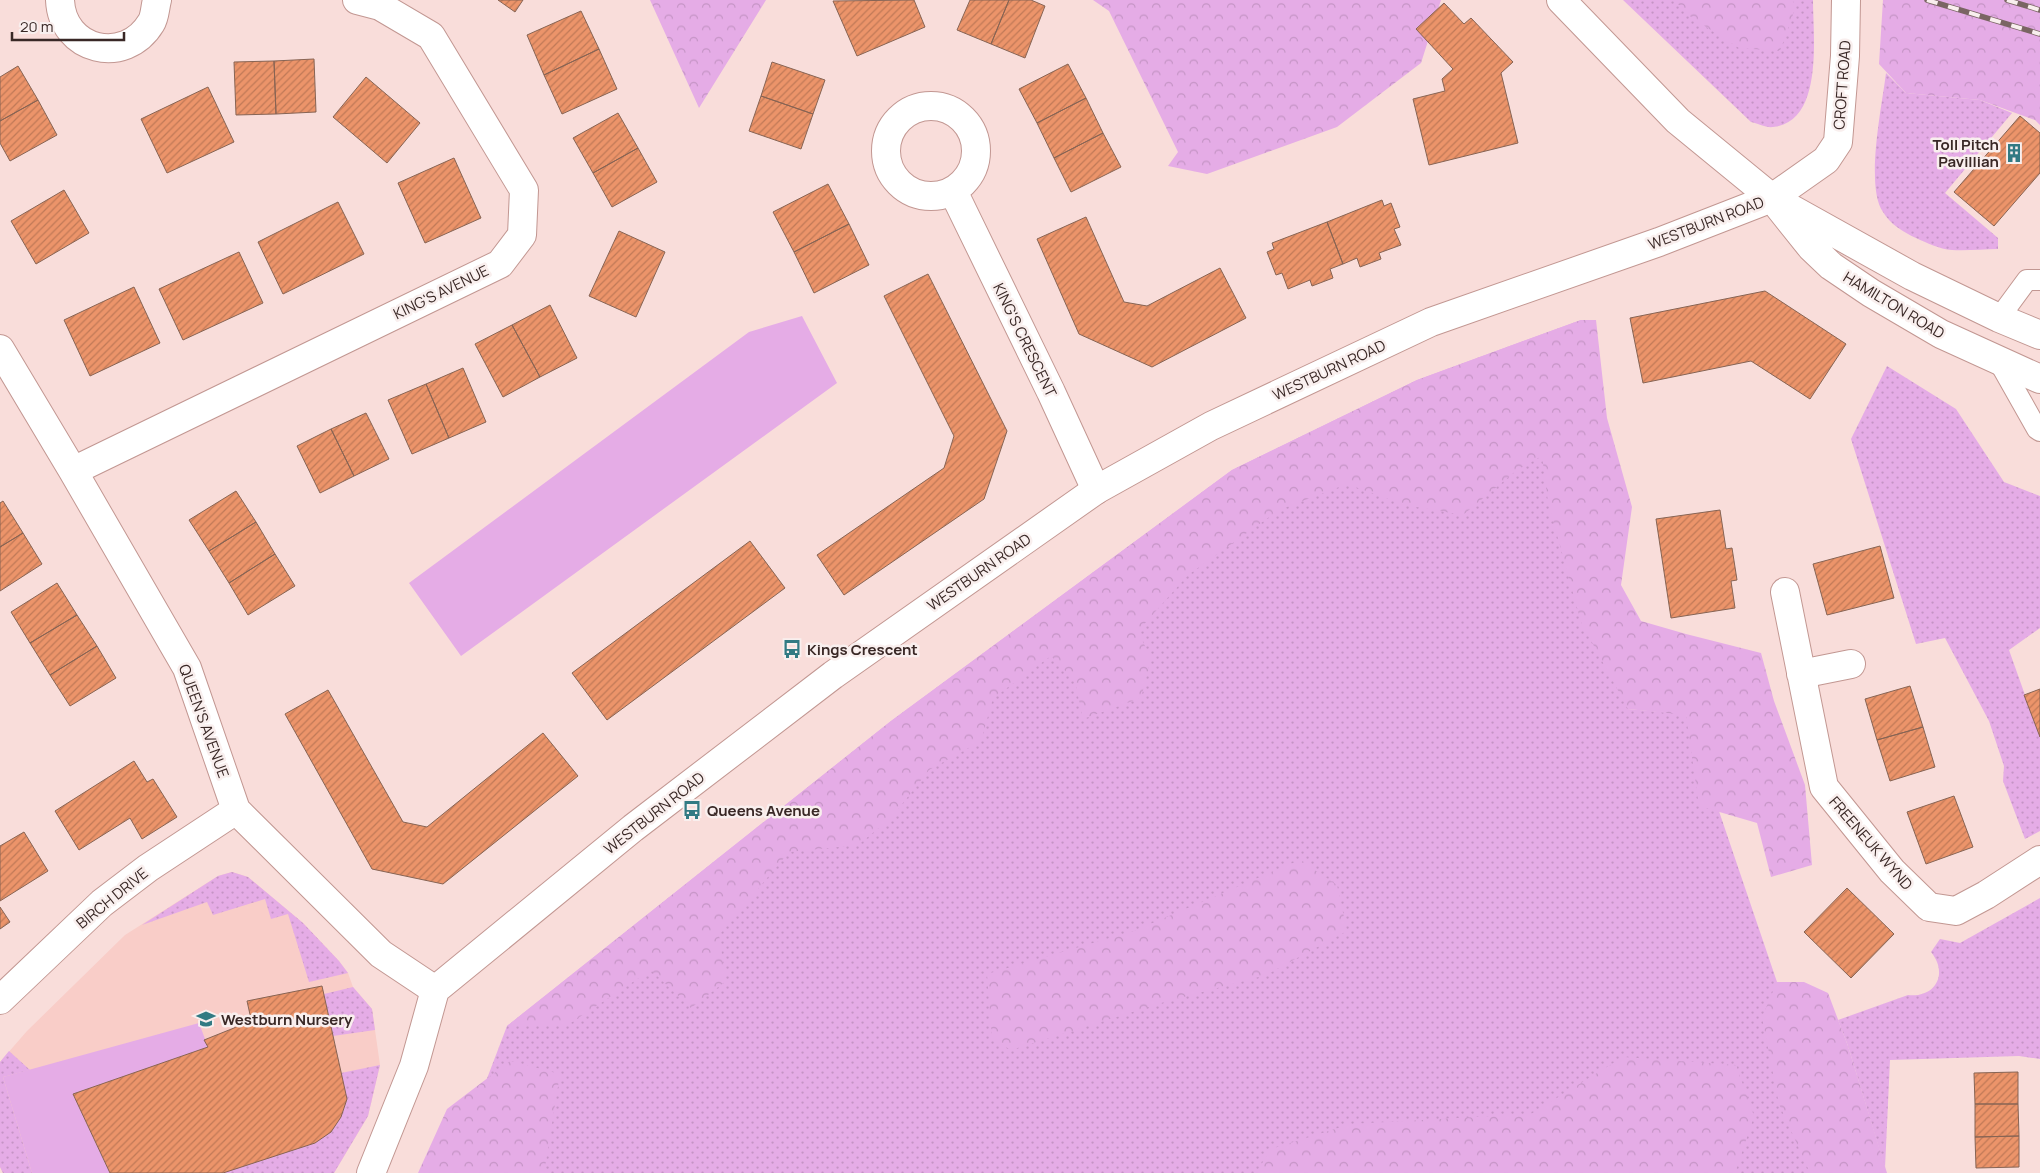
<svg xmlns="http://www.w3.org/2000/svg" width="2040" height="1173" font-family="Manrope,sans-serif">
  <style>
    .built { fill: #f9cdc8 }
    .grass { fill: url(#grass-dots) }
    .forest { fill: url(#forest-crowns) }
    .green { fill: #e5ace6 }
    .building { fill: url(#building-hatch); stroke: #876454 }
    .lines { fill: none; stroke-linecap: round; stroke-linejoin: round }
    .service-casing { stroke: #c29792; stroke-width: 22 }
    .minor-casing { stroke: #c29792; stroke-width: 30 }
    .tertiary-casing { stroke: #c29792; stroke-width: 30 }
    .primary-casing { stroke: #c29792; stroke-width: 30 }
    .service { stroke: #fff; stroke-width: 20 }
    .minor { stroke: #fff; stroke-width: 28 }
    .tertiary { stroke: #fff; stroke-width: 28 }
    .primary { stroke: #fff; stroke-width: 28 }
    .rail-casing { stroke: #7a6563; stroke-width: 5.5 }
    .rail { stroke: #f9efee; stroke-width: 4; stroke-dasharray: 11; stroke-linecap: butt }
    .labels { text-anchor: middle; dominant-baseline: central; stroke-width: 5; stroke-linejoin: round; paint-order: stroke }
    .street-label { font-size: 15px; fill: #392826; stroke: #f9efee }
    .poi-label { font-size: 15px; font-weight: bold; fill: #392826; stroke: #f9efee; text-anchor: start }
  </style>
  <defs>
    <pattern id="grass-dots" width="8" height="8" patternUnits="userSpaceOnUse" patternTransform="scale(1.25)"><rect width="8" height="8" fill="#e5ace6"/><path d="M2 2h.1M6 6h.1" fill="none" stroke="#c594c5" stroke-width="1.8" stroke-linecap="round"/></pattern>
    <pattern id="forest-crowns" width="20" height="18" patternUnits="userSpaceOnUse" patternTransform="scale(1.25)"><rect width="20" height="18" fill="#e5ace6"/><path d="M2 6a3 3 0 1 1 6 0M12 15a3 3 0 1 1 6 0" fill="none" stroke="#c594c5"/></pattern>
    <pattern id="building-hatch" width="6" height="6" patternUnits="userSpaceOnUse" patternTransform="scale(1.25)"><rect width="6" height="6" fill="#ec946a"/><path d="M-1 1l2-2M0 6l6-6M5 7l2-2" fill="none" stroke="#c07957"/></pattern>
  </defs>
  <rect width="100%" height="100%" fill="#f9ddda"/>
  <path class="built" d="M232 872 248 877 303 923 339 961 348 973 353 987 372 1009 380 1065 368 1116 334 1173H3L0 1167V1062L27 1031 125 935 218 876Z"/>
  <path class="grass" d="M1623 0H1813C1813 36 1824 122 1773 127 1766 128 1757 123 1751 122Z
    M1886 73 1906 93 1980 100 2012 113 1945 193 1998 238V249C1983 249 1967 251 1952 250 1939 249 1927 243 1916 238 1903 232 1890 224 1883 212 1865 186 1882 106 1886 73Z
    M1581 320 1628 709 1686 714 1777 982 1792 1032 1848 1173H451L507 1026 891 721 1232 470 1417 380Z
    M1887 366 1956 409 2004 482 2040 496V628L2009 650 2040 737V831L2025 839 2003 781 2004 766 1989 721 1945 638 1916 644 1851 439Z
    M232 872 248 877 303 923 339 961 348 973 309 982 288 914 271 919 265 899 213 915 207 902 142 925 218 876Z
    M2040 898V1059L2019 1056 1890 1060 1885 1168 1848 1046 1838 1020 1908 995C1935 998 1949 974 1931 952L1940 939 1960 943Z
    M353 987 372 1009 375 1030 333 1036 324 994Z
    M9 1051 30 1070 3 1077 32 1173H3L0 1167V1062Z
    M380 1065 368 1116 334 1173H223L331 1132C348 1107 348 1103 341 1073Z"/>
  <path class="forest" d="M650 0H766L699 108Z
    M1093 0H1441L1421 63 1337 127 1207 174 1168 166 1178 152 1109 11Z
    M1674 0H1792L1796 6 1780 51 1739 48 1692 18Z
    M1883 0H2040V125L2035 120 1980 100 1906 93 1879 64Z
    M1581 320H1596L1607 418 1632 507 1621 585 1641 621 1686 634 1761 653 1774 701 1805 785 1812 865 1771 877 1757 823 1699 806 1686 715 1628 709 1581 622 1548 502 1542 456 1517 470 1463 515 1405 505 1347 484 1279 510 1188 575 1138 631 1151 659 1141 698 1083 719 1075 681 1051 656 993 698 981 741 929 770 891 818 858 845 789 852 719 935 726 981 691 1008 651 970 566 1026H507L891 721 1232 470 1417 380Z
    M1300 860 1337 885 1347 931 1266 975 1161 1003 1011 1050 992 1039 987 974 1134 931Z
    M1777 982H1804L1828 993 1848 1046 1887 1173H1810L1779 1104 1762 1017Z
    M1623 1057 1736 1065 1754 1116 1735 1173H1256L1271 1149 1351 1124 1531 1114Z
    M510 1061 560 1074 544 1173H418L447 1109Z"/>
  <path class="green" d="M802 316 837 383 461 656 409 583 749 332Z
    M199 1023 208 1047 73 1094 110 1173H32L3 1077Z"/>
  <path class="building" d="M498 0H523L515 12Z
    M914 0 925 27 857 56 833 1Z
    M970 0H1009L991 44 957 30Z
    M1009 0H1031L1045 6 1025 58 991 44Z
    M1444 3 1464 24 1471 18 1513 62 1501 73 1518 143 1429 165 1413 99 1445 91 1442 79 1453 69 1416 29Z
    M581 11 599 49 544 75 527 35Z
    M599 49 617 89 562 114 544 75Z
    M314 59 316 112 276 114 274 61Z
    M274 61 276 114 236 115 234 62Z
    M772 62 825 80 813 114 761 96Z
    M1068 64 1086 98 1037 123 1019 89Z
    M18 66 38 100 0 121V77Z
    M366 77 420 123 387 163 333 117Z
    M208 87 234 142 167 173 141 119Z
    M761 96 813 114 801 149 749 131Z
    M1086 98 1103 133 1054 158 1037 123Z
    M38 100 57 135 10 161 0 143V121Z
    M618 113 638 148 593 173 573 138Z
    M2020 116 2040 133V173L1994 226 1954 192Z
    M1103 133 1121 167 1071 192 1054 158Z
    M638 148 657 182 612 207 593 173Z
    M454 158 481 218 425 243 398 183Z
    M828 184 849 224 794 252 773 212Z
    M64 190 89 233 36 264 11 221Z
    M1382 200 1384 206 1391 203 1400 227 1394 229 1401 245 1379 253 1381 259 1360 267 1357 258 1343 264 1327 222Z
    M338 202 364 254 283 294 258 242Z
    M1086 217 1124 302 1147 306 1220 268 1246 318 1152 367 1079 334 1037 239Z
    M1327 222 1343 264 1330 269 1333 278 1312 286 1310 280 1288 289 1282 273 1276 275 1267 252 1274 249 1272 243Z
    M849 224 869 265 814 293 794 252Z
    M619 231 665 252 636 317 589 296Z
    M239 252 263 303 183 340 159 289Z
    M928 274 1007 431 984 499 844 595 817 555 944 468 954 436 884 296Z
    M134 287 160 343 90 376 64 320Z
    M1765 291 1846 344 1810 399 1751 361 1643 383 1630 318Z
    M550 305 577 358 540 377 512 325Z
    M512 325 540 377 503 397 475 344Z
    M463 368 486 422 449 438 426 384Z
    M426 384 449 438 412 454 388 400Z
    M366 413 389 459 354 476 331 429Z
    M331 429 354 476 320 493 297 446Z
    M236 491 256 522 209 551 189 520Z
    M3 501 23 533 0 547V503Z
    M1720 510 1726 549 1732 548 1737 580 1731 581 1735 608 1671 618 1656 519Z
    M256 522 275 554 229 583 209 551Z
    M23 533 42 564 0 591V547Z
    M750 541 785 588 607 720 572 673Z
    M1880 546 1894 598 1827 615 1813 564Z
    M275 554 295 586 248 615 229 583Z
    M57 583 77 615 30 643 11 612Z
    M77 615 97 646 50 675 30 643Z
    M97 646 116 678 70 706 50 675Z
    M1910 686 1923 727 1877 740 1865 699Z
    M2040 689V737L2024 695Z
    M328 690 403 822 427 827 543 733 578 776 443 884 372 869 285 714Z
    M1923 727 1935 767 1890 781 1877 740Z
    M134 761 147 782 153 779 177 817 142 839 130 818 79 850 55 811Z
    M1954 796 1973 847 1926 864 1907 812Z
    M24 832 48 871 0 901V846Z
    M1847 888 1894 934 1851 978 1804 932Z
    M0 907 10 922 0 929Z
    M322 986 347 1099 341 1117 331 1132 315 1143 223 1173H110L73 1094 208 1047 204 1040 234 1028 251 1019 247 1001Z
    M2018 1072V1104H1975L1974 1073Z
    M1975 1104H2018L2019 1136 1975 1137Z
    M2019 1136V1167L1976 1168 1975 1137Z"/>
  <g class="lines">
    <g class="service-casing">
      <path id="service" d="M1999 318 2027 280H2040
        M1998 360 2037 429 2040 431"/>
    </g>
    <g class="minor-casing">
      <path id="minor" d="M60 0C62 51 125 66 151 23 155 17 155 7 157 0
        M886 151a45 45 0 1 1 90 0a45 45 0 1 1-90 0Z
        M953 191 1051 392 1096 490
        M1772 198 1826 160 1838 142 1845 56 1846 0
        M0 349 73 471 187 668 236 810 381 954 435 990
        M73 471 500 264 522 235 524 190 431 36 380 6 357 0
        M1785 592 1824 787 1892 871 1929 907 1956 911 1986 895 2040 860
        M1801 674 1851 664
        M0 1000 102 903 148 868 236 810"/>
    </g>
    <g class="tertiary-casing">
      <path id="tertiary" d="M371 1173 414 1066 435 990 633 828 833 675 1096 490 1211 426 1431 322 1659 242 1772 198"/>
    </g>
    <g class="primary-casing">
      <path id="primary" d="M1561 0 1678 121 1772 198 1912 276 1999 318 2040 335
        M1779 207 1811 247 1831 266 1871 293 1941 334 2040 379"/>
    </g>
    <use href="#service" class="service"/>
    <use href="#minor" class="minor"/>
    <use href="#tertiary" class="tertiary"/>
    <use href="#primary" class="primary"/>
    <g class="rail-casing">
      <path id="rail" d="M1927 0 2040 34
        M2007 0 2040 10"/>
    </g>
    <use href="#rail" class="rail"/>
  </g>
  <defs>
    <g id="building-bare" transform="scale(1.5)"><path d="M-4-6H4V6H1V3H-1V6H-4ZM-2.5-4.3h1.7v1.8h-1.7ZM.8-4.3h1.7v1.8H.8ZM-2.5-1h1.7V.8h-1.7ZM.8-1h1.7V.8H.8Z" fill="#327a83" stroke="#f9efee" stroke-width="2.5" paint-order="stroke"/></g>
    <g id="bus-bare" transform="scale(1.5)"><path d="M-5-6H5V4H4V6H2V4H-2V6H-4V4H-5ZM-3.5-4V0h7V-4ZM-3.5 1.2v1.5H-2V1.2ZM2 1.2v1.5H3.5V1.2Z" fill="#327a83" stroke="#f9efee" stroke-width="2.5" paint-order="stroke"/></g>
    <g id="school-bare" transform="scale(1.5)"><path d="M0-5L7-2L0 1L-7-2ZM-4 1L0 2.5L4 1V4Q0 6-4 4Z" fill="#327a83" stroke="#f9efee" stroke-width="2.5" paint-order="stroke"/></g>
  </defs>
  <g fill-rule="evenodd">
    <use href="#building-bare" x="2014" y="153"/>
    <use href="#bus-bare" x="792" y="649"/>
    <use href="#bus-bare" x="692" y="810"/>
    <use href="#school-bare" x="206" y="1019"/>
  </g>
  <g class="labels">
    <g class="street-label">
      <text transform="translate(1842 85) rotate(-86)">CROFT ROAD</text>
      <text transform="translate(1706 223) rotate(-21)">WESTBURN ROAD</text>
      <text transform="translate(441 292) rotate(-26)">KING'S AVENUE</text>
      <text transform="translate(1894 305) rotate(31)">HAMILTON ROAD</text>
      <text transform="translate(1025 340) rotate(64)">KING'S CRESCENT</text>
      <text transform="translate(1329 370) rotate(-25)">WESTBURN ROAD</text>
      <text transform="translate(979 572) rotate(-35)">WESTBURN ROAD</text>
      <text transform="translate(204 721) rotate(70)">QUEEN'S AVENUE</text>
      <text transform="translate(654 813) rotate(-38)">WESTBURN ROAD</text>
      <text transform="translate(1871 843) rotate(49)">FREENEUK WYND</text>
      <text transform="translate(112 898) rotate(-39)">BIRCH DRIVE</text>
    </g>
    <g class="poi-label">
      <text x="1999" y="144" text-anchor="end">Toll Pitch<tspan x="1999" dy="17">Pavillian</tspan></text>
      <text x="807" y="649">Kings Crescent</text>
      <text x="707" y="810">Queens Avenue</text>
      <text x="221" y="1019">Westburn Nursery</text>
    </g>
  </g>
  <path d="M12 32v8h112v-8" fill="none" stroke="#392826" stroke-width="2.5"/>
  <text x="20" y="32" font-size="15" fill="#392826" stroke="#f9efee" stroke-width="4" paint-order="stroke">20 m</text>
</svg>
